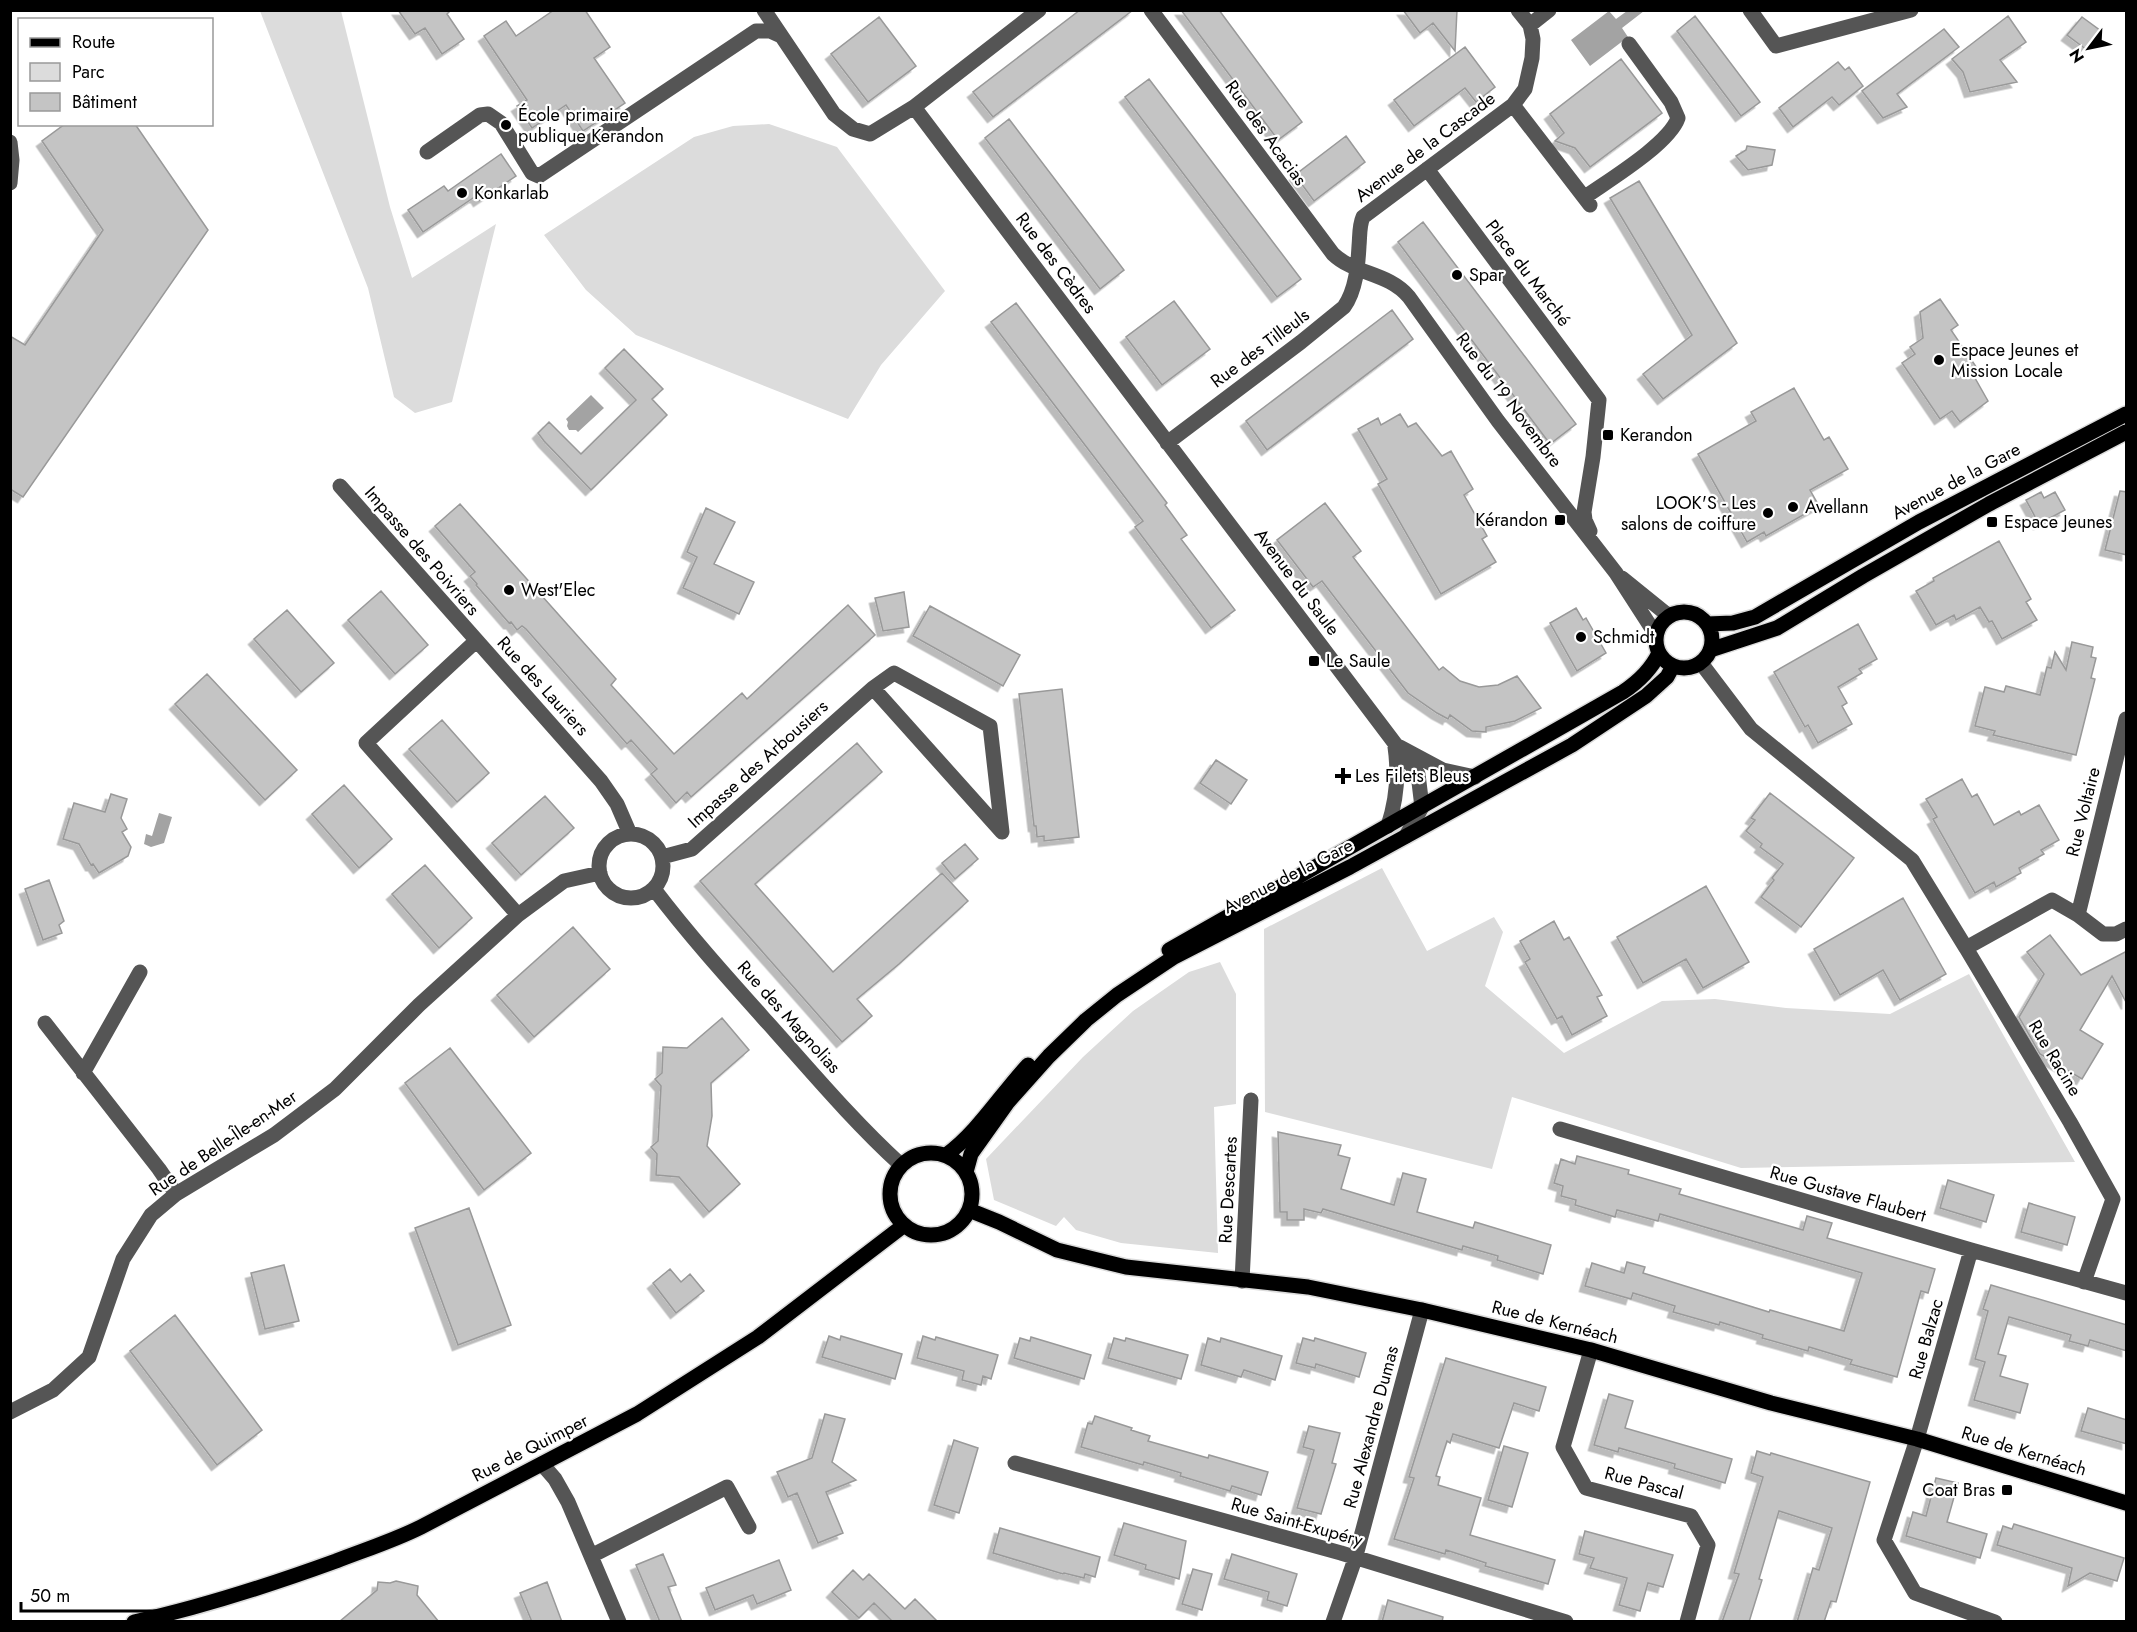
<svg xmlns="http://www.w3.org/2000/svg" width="2137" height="1632" font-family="Jost,sans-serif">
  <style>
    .green { fill: #dcdcdc }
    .water { fill: #a3a3a3 }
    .building { fill: #c4c4c4; stroke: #999; stroke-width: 1.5; filter: url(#shadow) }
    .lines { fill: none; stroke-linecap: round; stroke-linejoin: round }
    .major-casing { stroke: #dbdbdb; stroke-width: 18 }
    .minor { stroke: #555; stroke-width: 15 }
    .major { stroke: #000; stroke-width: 15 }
    .poi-dot { fill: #000; stroke: #fff; stroke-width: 2 }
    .labels { text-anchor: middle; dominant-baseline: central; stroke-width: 4.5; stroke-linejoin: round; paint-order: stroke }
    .poi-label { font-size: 18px; fill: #000; stroke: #fff; text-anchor: start }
    .street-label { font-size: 18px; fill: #000; stroke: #fff }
  </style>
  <defs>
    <filter id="shadow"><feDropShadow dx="-5.5" dy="5.5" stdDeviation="0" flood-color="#0004"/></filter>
  </defs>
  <rect width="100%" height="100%" fill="#fff"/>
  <path class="green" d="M260 11H341L390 207 412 278 496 224 452 402 415 413 394 397 368 288Z
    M769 124 837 147 945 291 881 365 848 419 636 335 586 290 544 235 694 137 733 126Z
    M1382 868 1427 951 1494 917 1503 932 1485 986 1564 1053 1662 1001 1715 999 1786 1008 1890 1014 1969 974 2075 1162 1741 1168 1512 1097 1492 1169 1265 1112 1264 929Z
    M1220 962 1236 994V1104L1214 1107 1218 1253 1121 1243 1076 1230 1064 1217 1056 1226 994 1200 986 1159 1083 1057 1133 1011 1189 972Z"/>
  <path class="water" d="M1609 11 1616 19 1627 11H1644L1622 28 1628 37 1590 66 1571 40Z
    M591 395 604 408 578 432 576 430H569L567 426 568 422 566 419Z
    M159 813 172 817 164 843 151 847 144 844 146 834 152 836Z"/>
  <path class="building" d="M398 10H451L447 14 464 39 442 54 425 28 415 34Z
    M554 10H585L610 47 594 58 625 103 583 131 566 105 532 128 517 106 527 100 484 36 506 21 516 36Z
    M1080 10H1133L993 117 973 92Z
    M1181 10H1219L1302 122 1278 140Z
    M1403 10H1457L1455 51 1433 23 1420 33Z
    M1695 16 1760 102 1741 116 1677 31Z
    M2008 16 2026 42 2000 60 2017 82 1970 92 1963 72 1952 59Z
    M879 17 916 66 868 102 831 54Z
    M2082 17 2101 31 2087 50 2067 35Z
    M1944 29 1959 47 1897 94 1907 107 1883 118 1862 91Z
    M1465 47 1495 87 1476 102 1465 88 1414 126 1394 100Z
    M1621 59 1662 113 1590 167 1575 148 1555 141 1564 133 1550 114Z
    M1838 62 1845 70 1849 67 1863 86 1839 105 1832 97 1793 127 1779 108Z
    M1149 79 1301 279 1277 297 1125 97Z
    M1009 119 1124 270 1100 289 985 138Z
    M65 124H135L208 230 23 497 10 489V336L25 345 103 230 42 141Z
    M1346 136 1365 162 1314 201 1295 175Z
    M1747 146 1775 150 1772 165 1748 170 1736 156 1746 150Z
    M501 154 516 176 479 201 476 196 423 232 408 210 444 186 448 191Z
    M1639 181 1737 343 1663 399 1643 374 1692 335 1610 198Z
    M1423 222 1576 424 1550 444 1398 242Z
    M1940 299 1958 325 1951 330 1981 374 1975 378 1988 401 1960 422 1952 411 1940 419 1902 363 1915 354 1910 347 1923 338 1920 312Z
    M1174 301 1210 349 1162 385 1126 337Z
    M1016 303 1167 503 1165 505 1187 535 1181 539 1235 610 1211 628 1135 527 1143 521 991 322Z
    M1392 310 1413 339 1267 450 1246 421Z
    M624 349 663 389 652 399 667 415 591 490 544 441 538 433 549 422 581 454 636 400 605 368Z
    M1794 388 1824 440 1829 437 1848 469 1810 490 1819 506 1766 536 1764 532 1747 542 1698 454 1756 421 1751 412Z
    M1400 414 1408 427 1416 423 1442 456 1451 451 1473 489 1464 495 1487 536 1482 539 1496 562 1441 594 1378 484 1387 479 1358 429 1378 418 1381 425Z
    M2120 491 2127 492V555L2105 550Z
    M2041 492 2044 498 2055 492 2065 510 2039 524 2026 500Z
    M1325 503 1361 551 1353 557 1439 670 1443 667 1460 681 1479 687 1498 685 1517 676 1541 708 1515 721 1486 727V732L1472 731 1450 715 1448 719 1437 713 1408 693 1322 581 1313 587 1277 540Z
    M460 504 616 679 611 685 674 754 742 693 747 699 848 605 875 635 691 797 687 792 676 803 651 774 657 769 631 740 627 744 526 629 522 626 517 630 511 622 509 623 476 585 477 584 470 576 475 572 435 526Z
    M706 508 735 522 714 564 754 582 739 614 683 588 697 557 687 552Z
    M1999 541 2031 599 2026 602 2037 620 2002 639 1992 621 1989 622 1980 607 1956 620 1954 615 1936 625 1916 591 1934 581 1933 578Z
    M381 591 428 645 395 674 348 620Z
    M904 592 909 627 883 631 875 598Z
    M930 606 1020 655 1003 686 913 636Z
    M1576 608 1583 620 1586 618 1606 653 1577 671 1550 623Z
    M287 610 334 663 301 692 254 639Z
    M1858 624 1877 659 1859 669 1862 673 1838 687 1847 703 1842 706 1852 724 1818 743 1808 725 1805 727 1774 672Z
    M2072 642 2093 647 2091 657 2096 658 2091 678 2095 679 2076 755 1993 735 1995 731 1975 726 1985 687 2004 692 2006 686 2040 695 2047 667 2051 668 2055 652 2066 670Z
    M207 674 297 770 265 800 175 704Z
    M1062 689 1079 837 1044 841V836L1037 837 1036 826H1034L1019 694Z
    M442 720 489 773 457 802 409 749Z
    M857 743 882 772 755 884 833 972 942 873 968 901 899 964 857 999 872 1016 842 1042 700 881Z
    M1216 760 1247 780 1231 804 1200 783Z
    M1962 779 1972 797 1977 794 1994 825 2019 811 2021 815 2039 805 2059 840 2041 850 2044 854 2019 868 2021 873 1996 887 1994 882 1975 893 1933 819 1937 817 1926 799Z
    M344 785 392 839 359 868 312 814Z
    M1770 793 1854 858 1801 927 1761 897 1774 880 1772 878 1783 864 1760 847 1762 844 1746 831 1755 820 1751 818Z
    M111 794 127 799 121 818 127 829 122 832 131 847 128 856 99 873 93 864 91 865 79 844 63 839 74 803 105 812Z
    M545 796 574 828 521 875 492 843Z
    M965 844 978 859 955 879 942 863Z
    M425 865 472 918 439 948 392 894Z
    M49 880 64 921 59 925 62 933 43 940 25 889Z
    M1706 886 1749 962 1703 988 1686 959 1643 983 1617 937Z
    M1903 898 1946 974 1900 1000 1883 970 1840 995 1814 949Z
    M1554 921 1564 940 1569 937 1602 995 1597 997 1607 1016 1572 1035 1562 1016 1557 1019 1525 962 1530 959 1520 941Z
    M573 927 610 969 534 1037 497 995Z
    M2050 935 2081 975 2127 951V1004L2112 976 2080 1030 2103 1044 2082 1079 2040 1054 2019 1017 2044 974 2027 952Z
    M722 1018 749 1050 711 1083 712 1116 707 1146 740 1184 709 1212 679 1177 656 1175 657 1154 651 1147 658 1141 661 1086 655 1079 662 1073 663 1047 687 1048Z
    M450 1048 531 1153 484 1190 405 1083Z
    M1278 1132 1341 1145 1338 1155 1350 1158 1341 1189 1394 1205 1403 1173 1426 1179 1417 1212 1473 1228 1475 1222 1551 1245 1543 1274 1497 1260 1498 1256 1463 1246 1462 1250 1323 1209 1321 1213 1304 1209V1220H1287V1212H1280Z
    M1577 1156 1629 1170 1628 1174 1681 1189 1679 1194 1803 1230 1807 1216 1832 1223 1827 1238 1935 1269 1928 1293 1921 1291 1897 1377 1850 1364 1852 1360 1809 1347 1808 1351 1762 1338 1763 1335 1720 1322 1719 1325 1673 1312 1675 1306 1633 1293 1631 1299 1585 1286 1592 1263 1624 1273 1627 1262 1645 1267 1643 1273 1769 1312 1770 1310 1844 1331 1862 1273 1660 1214 1658 1221 1617 1210 1615 1217 1575 1205 1576 1200 1561 1196 1563 1186 1554 1183 1561 1159 1575 1164Z
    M1948 1180 1994 1195 1986 1222 1940 1208Z
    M2029 1203 2075 1217 2067 1245 2021 1232Z
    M469 1208 511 1325 458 1345 415 1228Z
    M284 1265 299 1321 265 1329 251 1273Z
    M670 1269 681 1282 690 1274 704 1291 676 1313 653 1283Z
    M1991 1285 2127 1325V1351L2090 1340 2088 1346 2069 1341 2071 1335 2009 1317 1998 1354 2006 1356 2000 1376 2028 1384 2020 1413 1974 1400 1985 1362 1975 1359 1988 1311 1983 1309Z
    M175 1315 262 1430 217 1465 130 1351Z
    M829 1336 840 1340 841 1336 902 1354 895 1379 822 1357Z
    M923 1336 935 1340 936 1337 998 1355 991 1379 983 1376 981 1385 962 1380 964 1371 917 1358Z
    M1031 1337 1091 1355 1084 1379 1014 1358 1020 1338 1030 1341Z
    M1114 1338 1125 1341 1126 1338 1188 1355 1181 1379 1108 1358Z
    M1208 1338 1220 1342 1221 1338 1282 1356 1275 1380 1244 1370 1241 1377 1201 1365Z
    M1303 1338 1314 1341 1315 1338 1366 1353 1359 1377 1316 1364 1315 1368 1296 1363Z
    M1446 1358 1546 1387 1539 1411 1514 1403 1499 1448 1453 1434 1450 1443 1447 1441 1436 1476 1440 1477 1438 1485 1481 1498 1470 1535 1555 1560 1548 1584 1485 1566 1486 1563 1446 1550 1445 1554 1394 1539 1414 1478 1409 1477Z
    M1609 1394 1633 1401 1625 1428 1732 1459 1725 1483 1674 1468 1675 1464 1619 1448 1618 1452 1594 1445Z
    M2088 1408 2127 1420V1444L2081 1431Z
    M825 1414 845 1419 832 1462 856 1480 826 1492 843 1533 818 1543 797 1493 788 1497 777 1472 812 1458Z
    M1095 1416 1132 1428 1131 1430 1150 1436 1148 1441 1208 1458 1209 1455 1268 1472 1261 1495 1232 1486 1230 1491 1180 1476 1181 1473 1144 1462 1143 1465 1081 1447 1088 1423 1092 1424Z
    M1309 1426 1340 1433 1332 1463 1336 1464 1321 1514 1297 1508 1314 1450 1303 1447Z
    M954 1440 978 1448 959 1513 934 1505Z
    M1504 1446 1528 1453 1512 1507 1488 1500Z
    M1757 1451 1770 1455 1771 1453 1870 1482 1836 1602 1831 1601 1824 1622H1797L1813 1568 1819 1570 1832 1528 1779 1511 1759 1579 1762 1580 1749 1622H1722L1739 1574 1734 1573 1763 1477 1751 1473Z
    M1936 1478 1958 1483 1947 1522 1987 1534 1980 1558 1906 1536 1913 1512 1926 1516Z
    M1124 1523 1186 1541 1179 1579 1145 1569 1146 1565 1114 1555Z
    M2014 1524 2124 1558 2117 1581 2090 1573 2068 1586 2072 1568 1997 1545 2003 1526 2012 1529Z
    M1000 1528 1100 1557 1095 1577 1085 1574 1084 1578 1064 1573 1063 1574 993 1553Z
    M1585 1531 1673 1555 1663 1587 1648 1583 1640 1611 1619 1605 1627 1578 1590 1568 1594 1558 1579 1554Z
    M663 1554 676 1585 668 1587 682 1622H660L636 1565Z
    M1232 1554 1297 1574 1287 1606 1267 1600 1269 1592 1224 1579Z
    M779 1560 791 1590 757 1604 753 1595 715 1610 706 1588Z
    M1193 1569 1212 1574 1202 1610 1182 1604Z
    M853 1570 863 1580 869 1574 905 1609 915 1599 938 1622H893L874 1603 859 1618 832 1592Z
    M396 1581 418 1586 417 1595 439 1622H339L377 1590 378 1582 390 1583Z
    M547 1582 562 1622H532L520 1593Z
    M1388 1600 1443 1617 1442 1622H1382Z"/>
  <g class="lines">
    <g class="major-casing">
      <path id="major" d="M1656 640a28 28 0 1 1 56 0a28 28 0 1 1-56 0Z
        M1707 624 1733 623 1755 617 1919 522 2126 414
        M1710 650 1777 628 1863 576 1989 504 2126 432
        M1169 950 1623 692C1638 682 1651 670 1659 653
        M890 1194a41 41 0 1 1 82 0a41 41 0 1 1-82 0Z
        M946 1155C977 1133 1001 1094 1028 1065
        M966 1172 971 1154 1008 1102 1049 1056 1086 1020 1117 995 1174 957 1350 867 1572 745 1646 696 1667 677 1673 666
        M969 1210 999 1222 1057 1250 1126 1267 1308 1287 1422 1310 1591 1350 1771 1403 1917 1439 2126 1503
        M134 1622C202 1607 270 1585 336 1561 364 1550 393 1541 421 1527L637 1414 758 1337 903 1226"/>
    </g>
    <path class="minor" d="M764 10 834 114 853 129 870 134 914 107 1039 10
      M1151 10 1333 254C1355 275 1388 272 1409 297L1498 421 1616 573 1656 635
      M1750 10 1776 46 1911 10
      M1530 25 1549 10
      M1513 105 1590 205
      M914 107 1418 774 1422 807 1406 836
      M10 142 12 160 10 183
      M427 152 480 115 488 114 501 123 532 173 539 176 756 31H770L781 36
      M1427 169 1599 400 1593 457 1584 512 1585 520 1590 531
      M1585 197C1609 180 1669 144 1678 118L1671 102 1629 44
      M1167 443 1301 342 1344 307C1356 290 1358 265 1359 246 1360 236 1359 226 1363 217L1513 105 1525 89 1532 58 1533 39 1530 25 1518 10
      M340 486 601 781 617 804 630 834
      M1622 578 1669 616
      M476 641 366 743 518 915
      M1701 663 1751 729 1912 860 1966 948
      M1400 747 1443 770 1475 777
      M1388 826C1397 799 1399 775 1395 747
      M599 866a32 32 0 1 1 64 0a32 32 0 1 1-64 0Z
      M662 857 692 849 873 688 894 673 990 726 1002 832 873 688
      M654 889C692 939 734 985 776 1032 816 1077 856 1124 901 1165
      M2078 915 2126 719
      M45 1023 159 1169 176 1194
      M83 1073 140 972
      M1560 1129 1971 1250 2126 1293
      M1971 1250 1917 1439 1884 1540 1915 1593 1995 1622
      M1242 1281 1251 1100
      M2084 1282 2113 1199 2070 1122 1966 948 2052 900 2078 915 2103 934H2116L2126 929
      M1591 1350 1563 1447 1586 1488 1691 1516 1708 1545 1687 1622
      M10 1412 53 1390 89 1357 123 1259 151 1215 176 1194 274 1135 335 1089 419 1005 518 915 564 881 600 873
      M1015 1463 1341 1553 1566 1622
      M542 1464 555 1479 568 1502 619 1622
      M591 1556 727 1487 749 1527
      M1333 1622 1355 1559 1422 1310"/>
    <use href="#major" class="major"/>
  </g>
  <g class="poi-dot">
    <circle cx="506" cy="125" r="6"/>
    <circle cx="462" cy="193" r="6"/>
    <circle cx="1457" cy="275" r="6"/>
    <circle cx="1939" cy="360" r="6"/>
    <rect x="1602" y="429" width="12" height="12" rx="3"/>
    <circle cx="1793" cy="507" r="6"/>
    <circle cx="1768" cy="513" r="6"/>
    <rect x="1554" y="514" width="12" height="12" rx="3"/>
    <rect x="1986" y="516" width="12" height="12" rx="3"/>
    <circle cx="509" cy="590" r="6"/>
    <circle cx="1581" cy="637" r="6"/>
    <rect x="1308" y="655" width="12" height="12" rx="3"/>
    <path d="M1340 767h6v6h6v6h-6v6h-6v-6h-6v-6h6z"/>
    <rect x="2001" y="1484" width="12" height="12" rx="3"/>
  </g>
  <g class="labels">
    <g class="poi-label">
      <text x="518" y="115">École primaire<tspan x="518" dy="21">publique Kerandon</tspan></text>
      <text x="474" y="193">Konkarlab</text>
      <text x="1469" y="275">Spar</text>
      <text x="1951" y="350">Espace Jeunes et<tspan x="1951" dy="21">Mission Locale</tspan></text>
      <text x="1620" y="435">Kerandon</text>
      <text x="1756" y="503" text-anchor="end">LOOK'S - Les<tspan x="1756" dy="21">salons de coiffure</tspan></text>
      <text x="1805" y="507">Avellann</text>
      <text x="1548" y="520" text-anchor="end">Kérandon</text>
      <text x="2004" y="522">Espace Jeunes</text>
      <text x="521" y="590">West'Elec</text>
      <text x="1593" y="637">Schmidt</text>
      <text x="1326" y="661">Le Saule</text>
      <text x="1355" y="776">Les Filets Bleus</text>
      <text x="1995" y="1490" text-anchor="end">Coat Bras</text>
    </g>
    <g class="street-label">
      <text transform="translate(1266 133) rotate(54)">Rue des Acacias</text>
      <text transform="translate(1425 147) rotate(-37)">Avenue de la Cascade</text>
      <text transform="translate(1056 263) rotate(53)">Rue des Cèdres</text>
      <text transform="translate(1528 273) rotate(53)">Place du Marché</text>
      <text transform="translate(1260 348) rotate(-37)">Rue des Tilleuls</text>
      <text transform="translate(1509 400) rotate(53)">Rue du 19 Novembre</text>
      <text transform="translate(1956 481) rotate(-28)">Avenue de la Gare</text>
      <text transform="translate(422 551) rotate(49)">Impasse des Poivriers</text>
      <text transform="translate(1297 582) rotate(53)">Avenue du Saule</text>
      <text transform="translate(543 686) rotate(48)">Rue des Lauriers</text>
      <text transform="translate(758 764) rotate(-42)">Impasse des Arbousiers</text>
      <text transform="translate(2083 812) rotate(-76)">Rue Voltaire</text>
      <text transform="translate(1288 876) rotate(-27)">Avenue de la Gare</text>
      <text transform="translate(789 1017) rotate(48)">Rue des Magnolias</text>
      <text transform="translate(2055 1058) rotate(59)">Rue Racine</text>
      <text transform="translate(223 1143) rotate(-34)">Rue de Belle-Île-en-Mer</text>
      <text transform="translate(1228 1190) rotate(-87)">Rue Descartes</text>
      <text transform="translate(1848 1194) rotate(16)">Rue Gustave Flaubert</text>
      <text transform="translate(1555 1322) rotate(14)">Rue de Kernéach</text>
      <text transform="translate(1926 1339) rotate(-74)">Rue Balzac</text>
      <text transform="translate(1371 1427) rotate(-75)">Rue Alexandre Dumas</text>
      <text transform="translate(530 1448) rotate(-27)">Rue de Quimper</text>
      <text transform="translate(2024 1451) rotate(17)">Rue de Kernéach</text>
      <text transform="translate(1644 1483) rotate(15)">Rue Pascal</text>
      <text transform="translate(1297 1522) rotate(16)">Rue Saint-Exupéry</text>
    </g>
  </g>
  <rect width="2137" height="1632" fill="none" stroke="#000000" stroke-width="24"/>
  <rect x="18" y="18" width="195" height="108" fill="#ffffff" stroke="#999999" stroke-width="1.5"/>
  <rect x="30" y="38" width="30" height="9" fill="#000000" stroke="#999999" stroke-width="1.5"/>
  <text x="72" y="48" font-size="18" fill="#000000">Route</text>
  <rect x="30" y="63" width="30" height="18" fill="#dcdcdc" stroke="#999999" stroke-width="1.5"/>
  <text x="72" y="78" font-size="18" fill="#000000">Parc</text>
  <rect x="30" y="93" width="30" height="18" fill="#c4c4c4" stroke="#999999" stroke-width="1.5"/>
  <text x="72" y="108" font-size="18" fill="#000000">Bâtiment</text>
  <g transform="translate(2089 48) rotate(238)" stroke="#ffffff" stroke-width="4.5" paint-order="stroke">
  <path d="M0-4.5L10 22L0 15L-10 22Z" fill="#000000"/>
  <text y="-9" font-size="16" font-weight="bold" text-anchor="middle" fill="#000000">N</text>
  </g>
  <path d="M21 1602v9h170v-9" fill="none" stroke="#000000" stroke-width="3"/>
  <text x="30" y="1602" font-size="18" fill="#000000" stroke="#ffffff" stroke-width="4.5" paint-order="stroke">50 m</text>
</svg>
